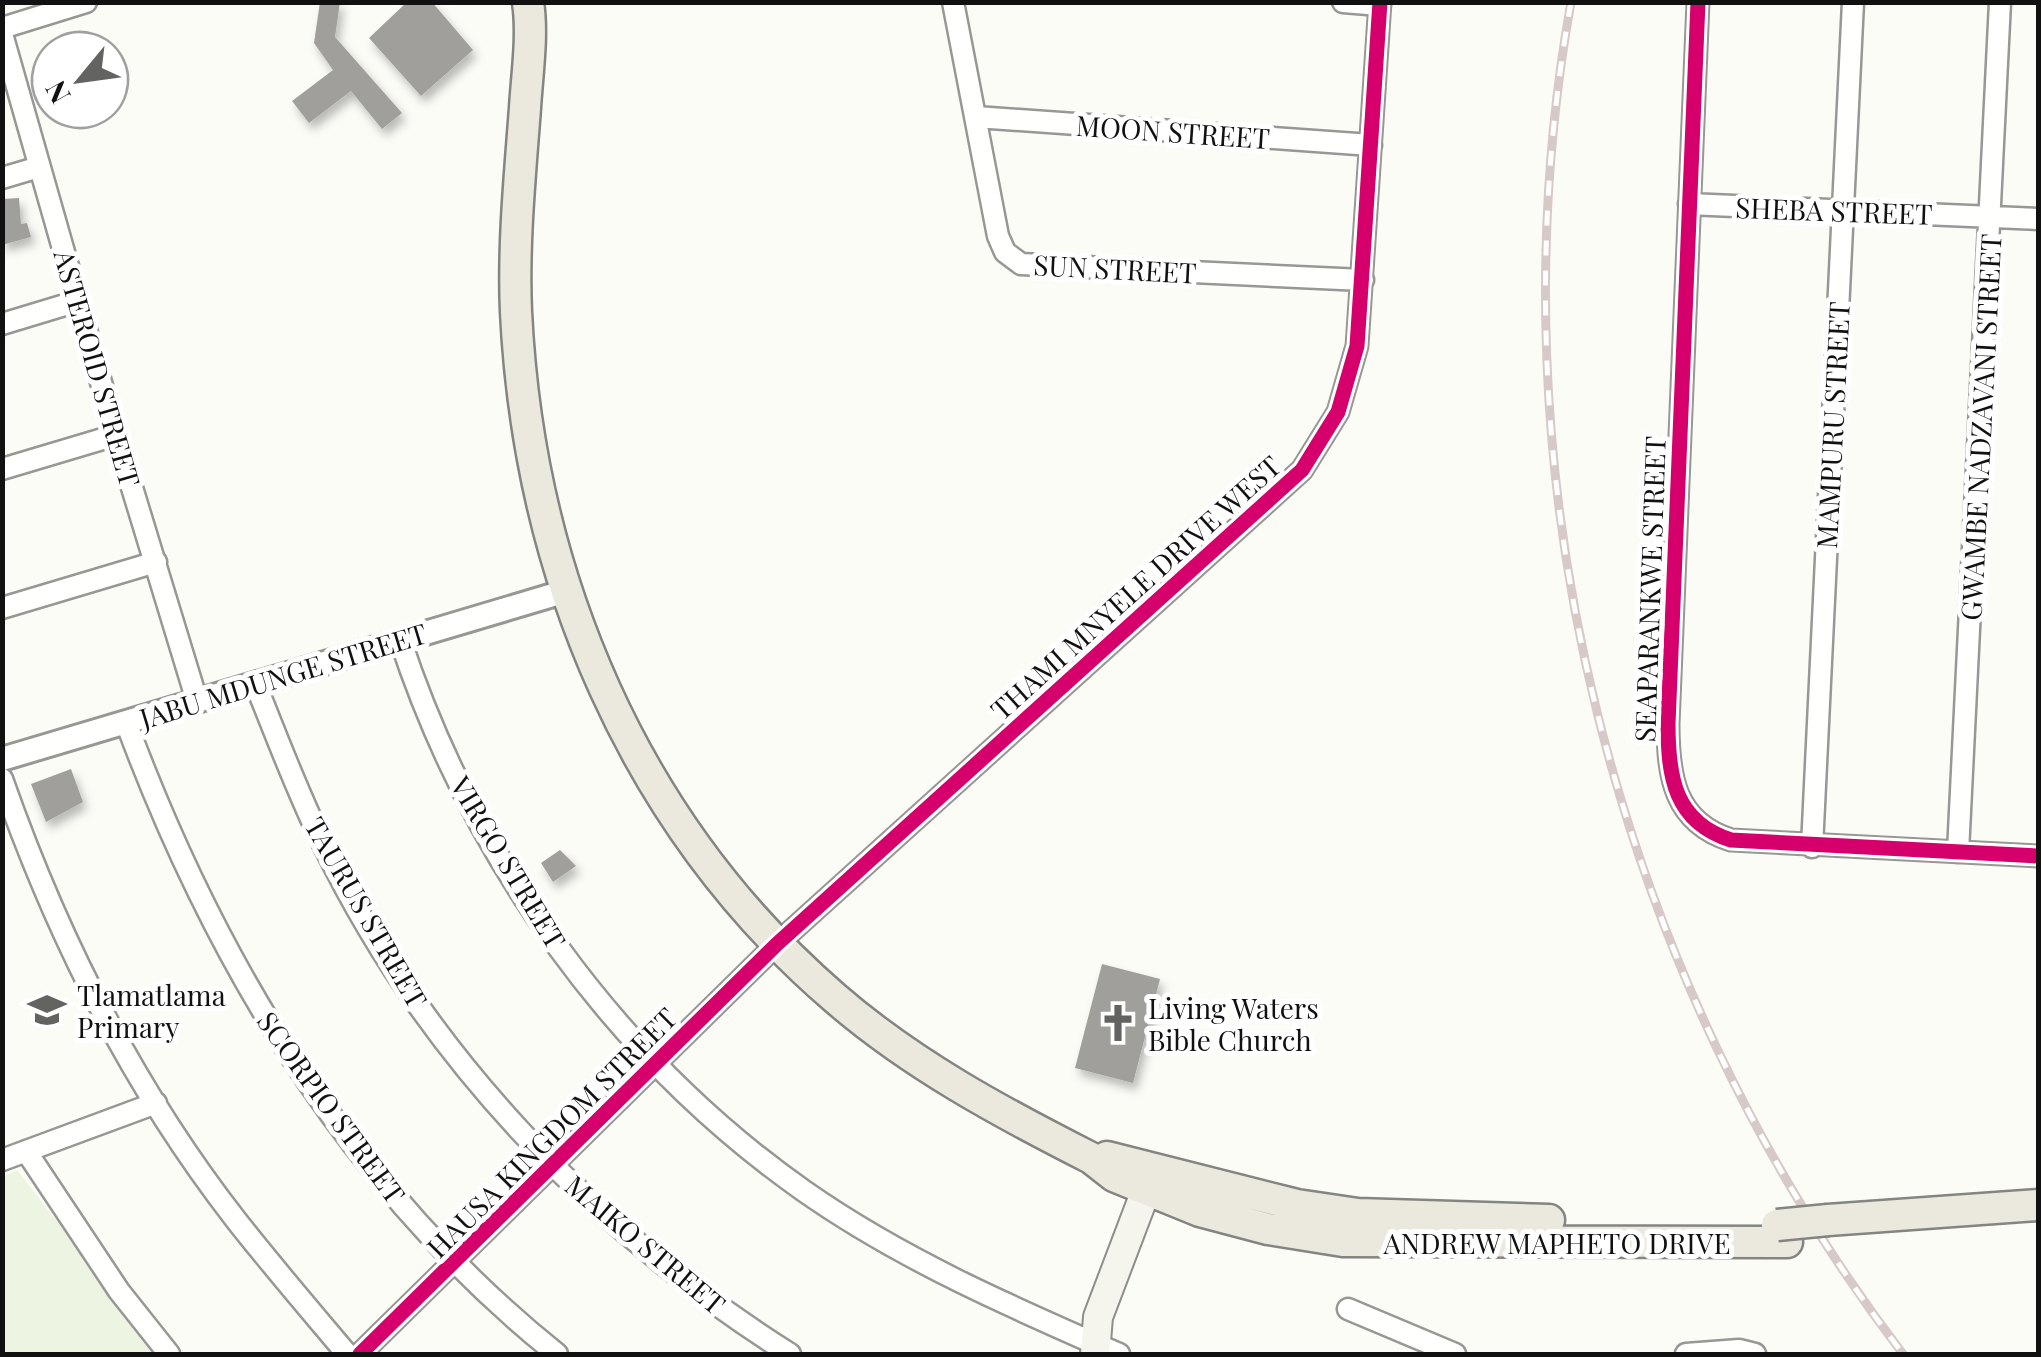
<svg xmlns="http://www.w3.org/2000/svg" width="2041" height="1357" font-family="'Playfair Display',serif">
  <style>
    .pitch { fill: #edf5e2 }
    .building { fill: #a09f9c; filter: url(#shadow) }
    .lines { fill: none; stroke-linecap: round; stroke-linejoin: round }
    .minor-casing { stroke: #979795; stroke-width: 25 }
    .tertiary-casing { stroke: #979795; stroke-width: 28 }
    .secondary-casing { stroke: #8d8d8b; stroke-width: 32 }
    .primary-casing { stroke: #848482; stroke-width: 35 }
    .minor { stroke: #fffffe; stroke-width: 20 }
    .tertiary { stroke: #fffffe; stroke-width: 22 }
    .secondary { stroke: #f5f5ed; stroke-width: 28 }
    .primary { stroke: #ebe9dd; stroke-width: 30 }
    .rail-casing { stroke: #d7c9c7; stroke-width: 9 }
    .rail { stroke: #fff; stroke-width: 5; stroke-dasharray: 15; stroke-linecap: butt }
    .primary-bridge-casing { stroke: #848482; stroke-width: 35; stroke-linecap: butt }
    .primary-bridge { stroke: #ebe9dd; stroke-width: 30 }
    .cycleway-casing { stroke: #fff; stroke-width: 21 }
    .cycleway { stroke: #d6006c; stroke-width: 15 }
    .labels { text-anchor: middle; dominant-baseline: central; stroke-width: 10; stroke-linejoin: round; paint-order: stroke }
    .street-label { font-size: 28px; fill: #111; stroke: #fff }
    .poi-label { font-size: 28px; fill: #111; stroke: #fff; text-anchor: start }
  </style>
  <defs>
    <filter id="shadow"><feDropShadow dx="4" dy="7" stdDeviation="5" flood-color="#0004"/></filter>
  </defs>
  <rect width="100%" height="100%" fill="#fcfcf7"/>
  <path class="pitch" d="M17 1170 160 1354H3L2 1177Z"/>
  <path class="building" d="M320 2H340L335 37 402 113 382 129 351 91 309 123 292 101 333 70 314 43Z
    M407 2H432L473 50 421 96 369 38Z
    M19 198 21 224 27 223 31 237 2 245V199Z
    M71 769 83 802 46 822 31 784Z
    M560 850 576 866 553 882 541 863Z
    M1102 964 1160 979 1133 1083 1075 1068Z"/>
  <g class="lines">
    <g class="minor-casing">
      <path id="minor" d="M953 2 998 236 1005 252 1021 264 1363 280
        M1343 2 1380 5
        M1698 2 1668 724C1668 776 1674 822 1731 840L2038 856
        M2 28 86 2
        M2 34 116 435 197 701
        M976 117 1371 145
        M2 178 39 167
        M1689 204 2038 219
        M2 324 78 301
        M2 469 116 435
        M2 608 156 562
        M400 639C472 858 615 1058 804 1191 901 1259 1011 1307 1119 1354
        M255 683C277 737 297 792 323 844 424 1054 594 1231 790 1354
        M126 722C216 965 352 1190 557 1354
        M2 779C57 936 134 1089 236 1220 272 1266 310 1310 347 1354
        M1812 847 1853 2
        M1958 852 2000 2
        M26 1151 119 1291 169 1354
        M2 1160 156 1103
        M1348 1309 1455 1354
        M360 1354 777 944 1302 470 1338 412 1357 346 1380 2
        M1686 1354 1739 1350 1755 1354"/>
    </g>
    <g class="tertiary-casing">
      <path id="tertiary" d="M2 759 563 592"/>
    </g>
    <g class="secondary-casing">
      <path id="secondary" d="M1095 1354 1098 1317 1153 1172"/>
    </g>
    <g class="primary-casing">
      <path id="primary" d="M528 2C533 36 527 74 525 108 520 175 513 245 516 312 529 575 633 824 835 998 911 1064 1002 1113 1091 1158L1114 1176 1200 1211 1268 1229 1343 1241 1787 1242
        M1107 1157 1297 1205 1358 1214 1549 1220
        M1828 1220 2038 1205"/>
    </g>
    <use href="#minor" class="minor"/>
    <use href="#tertiary" class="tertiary"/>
    <use href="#secondary" class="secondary"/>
    <use href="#primary" class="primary"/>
    <g class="rail-casing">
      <path id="rail" d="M1571 2C1487 472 1614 976 1903 1354"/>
    </g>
    <use href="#rail" class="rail"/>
    <g class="primary-bridge-casing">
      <path id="primary-bridge" d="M1777 1225 1828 1220"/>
    </g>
    <use href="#primary-bridge" class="primary-bridge"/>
    <g class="cycleway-casing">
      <path id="cycleway" d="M1698 2 1668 724C1668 776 1674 822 1731 840L2038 856
        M360 1354 777 944 1302 470 1338 412 1357 346 1380 2"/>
    </g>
    <use href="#cycleway" class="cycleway"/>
  </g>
  <defs>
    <g id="school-bare" transform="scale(3)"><path d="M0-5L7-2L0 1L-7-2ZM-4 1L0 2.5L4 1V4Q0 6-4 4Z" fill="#636362" stroke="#fff" stroke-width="2.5" paint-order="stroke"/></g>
    <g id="church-bare" transform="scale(3)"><path d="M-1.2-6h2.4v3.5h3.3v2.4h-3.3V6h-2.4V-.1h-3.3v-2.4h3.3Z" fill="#636362" stroke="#fff" stroke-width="2.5" paint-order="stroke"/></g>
  </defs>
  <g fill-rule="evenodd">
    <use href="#school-bare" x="47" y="1010"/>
    <use href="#church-bare" x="1118" y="1023"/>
  </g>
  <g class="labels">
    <g class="street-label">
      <text transform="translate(1173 131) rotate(4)">MOON STREET</text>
      <text transform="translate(1834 210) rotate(2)">SHEBA STREET</text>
      <text transform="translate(1115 268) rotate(3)">SUN STREET</text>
      <text transform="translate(98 368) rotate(74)">ASTEROID STREET</text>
      <text transform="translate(1832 425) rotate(-87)">MAMPURU STREET</text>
      <text transform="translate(1980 427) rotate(-87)">GWAMBE NADZAVANI STREET</text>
      <text transform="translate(1135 587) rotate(-42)">THAMI MNYELE DRIVE WEST</text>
      <text transform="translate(1649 589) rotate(-88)">SEAPARANKWE STREET</text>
      <text transform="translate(283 675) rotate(-17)">JABU MDUNGE STREET</text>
      <text transform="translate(509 862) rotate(59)">VIRGO STREET</text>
      <text transform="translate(367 912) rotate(60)">TAURUS STREET</text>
      <text transform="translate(332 1107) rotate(54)">SCORPIO STREET</text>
      <text transform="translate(551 1132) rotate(-45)">HAUSA KINGDOM STREET</text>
      <text x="1557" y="1242">ANDREW MAPHETO DRIVE</text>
      <text transform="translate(646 1244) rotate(40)">MAIKO STREET</text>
    </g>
    <g class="poi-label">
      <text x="77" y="994">Tlamatlama<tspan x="77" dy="32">Primary</tspan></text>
      <text x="1148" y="1007">Living Waters<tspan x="1148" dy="32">Bible Church</tspan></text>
    </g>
  </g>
  <rect width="2041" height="1357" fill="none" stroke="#111111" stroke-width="10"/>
  <g transform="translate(80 80) rotate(241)"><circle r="48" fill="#ffffff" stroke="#a0a0a0" stroke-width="2.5"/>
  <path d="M0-8L18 38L0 25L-18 38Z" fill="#636362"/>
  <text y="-15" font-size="28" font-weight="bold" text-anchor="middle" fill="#111111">N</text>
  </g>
</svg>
